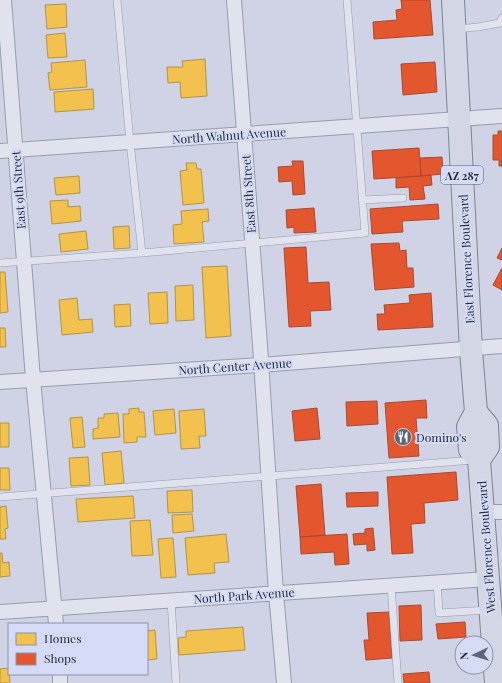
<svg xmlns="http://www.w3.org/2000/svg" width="502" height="683" font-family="'Playfair Display',serif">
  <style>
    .homes { fill: #f2c14e; stroke: #b39448 }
    .shops { fill: #e4572e; stroke: #a94a32 }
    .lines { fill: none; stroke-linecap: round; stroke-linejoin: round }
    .lane-casing { stroke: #979dab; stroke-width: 8 }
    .street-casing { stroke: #979dab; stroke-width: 16 }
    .primary-casing { stroke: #7e8490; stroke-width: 24 }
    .lane { stroke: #e0e2ee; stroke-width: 7 }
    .street { stroke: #e0e2ee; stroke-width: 14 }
    .primary { stroke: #d2d6e5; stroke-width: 22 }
    .labels { text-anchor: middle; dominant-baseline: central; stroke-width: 4; stroke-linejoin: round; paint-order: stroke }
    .shield { fill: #d5dbf6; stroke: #565f72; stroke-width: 1 }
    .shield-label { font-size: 11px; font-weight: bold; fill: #1f2a3a }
    .street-label { font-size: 12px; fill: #1f2a3a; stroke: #d5dbf6 }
    .poi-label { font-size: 12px; fill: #1f2a3a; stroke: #d5dbf6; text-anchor: start }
  </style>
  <rect width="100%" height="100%" fill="#cfd3e5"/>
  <path class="homes" d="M66 4 67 27 47 29 45 5Z
    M65 33 67 57 48 58 46 35Z
    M205 59 207 96 181 98 180 82 168 83 167 67H183L182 61Z
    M85 60 87 87 50 90 48 73 52 72 51 63Z
    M93 89 94 109 55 112 54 92Z
    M186 163H196L197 169H201L204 203 183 205 180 171 187 170Z
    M79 176 80 193 56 195 54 178Z
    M68 200V207L80 206 81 221 52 224 50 201Z
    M208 209 209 221 202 222 204 242 174 244 173 225 182 224 181 211Z
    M129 226 130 248 114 249 113 227Z
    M86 231 88 249 61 252 59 234Z
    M227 266 231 336 206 338 202 267Z
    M0 272H5L8 312 0 313Z
    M193 285 194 320 176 321 175 286Z
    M167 292 168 323 150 324 148 293Z
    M77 298 79 320 92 319 93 332 62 335 59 300Z
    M130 304 131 326 115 327 114 305Z
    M0 328H5L6 347H0Z
    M139 408V412H144L146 437H137V442L124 443 123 414H129V409Z
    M174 409 176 433 155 435 153 411Z
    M204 409 206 436H199L200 448 181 449 179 411Z
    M118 413 120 437 93 439V429L98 428V418H104V414Z
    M82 417 85 447 73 448 70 418Z
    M0 423H9V447H0Z
    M121 451 124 483 105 485 102 453Z
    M88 457 90 485 71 486 69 458Z
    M0 468H9L10 490H0Z
    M192 490 193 512 168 513 167 491Z
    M133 496 135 518 78 522 76 499Z
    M6 506 8 528 5 529 6 539H0V507Z
    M192 514 194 531 173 533 172 515Z
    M150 520 153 555 132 556 130 521Z
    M226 534 229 562 214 563 215 573 188 575 185 538Z
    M173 538 176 577 161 578 158 539Z
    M0 553H2L3 563 9 562 10 576 0 577Z
    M243 627 245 650 179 655 178 638 186 637V631Z
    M155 630 157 659 147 660V631Z
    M9 668 10 683H0V669Z"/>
  <path class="shops" d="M401 0H430L433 35 374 39 373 22 397 20 396 10 402 9Z
    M435 62 437 92 403 95 401 64Z
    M498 131H502V166H499V160H493V135H498Z
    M419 148 421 176 374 179 372 151Z
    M442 157 443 174 421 176 420 158Z
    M292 161H303L305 194 293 195 292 181 279 182 278 167 293 166Z
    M431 175 432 185 423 186 425 199 410 200 409 187 396 188V178Z
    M438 204 439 219 402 221 403 232 372 234 370 209Z
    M314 208 316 232 294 233V227L287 228 286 210Z
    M399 243 400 251 406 250 407 268H413L414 287 375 290 371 244Z
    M306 247 308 283 329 282 331 310 310 311 311 326 289 327 284 248Z
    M502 248V260L497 258Z
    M502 268V290L493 285Z
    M431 293 433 327 378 330 377 314H385L384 305 410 303 409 295Z
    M426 400 427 418H416L419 456 389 458 385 403Z
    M377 401 378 424 347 426 346 402Z
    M317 408 320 439 295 441 292 411Z
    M456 472 458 500 424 503 425 523 411 524 413 553 392 554 387 477Z
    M321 484 325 535 300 537 296 486Z
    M378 492V506L347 507 346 493Z
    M373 528 375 550 367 551V544L354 545 353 534 365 533V529Z
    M347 534 349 564 335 565 334 552 301 554 300 537Z
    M421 605 422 640 400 641 399 606Z
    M389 612 392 658 366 660 364 640H369L367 613Z
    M465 622 466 637 438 639 436 624Z
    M429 672 430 683H404L403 674Z"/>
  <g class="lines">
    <g class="lane-casing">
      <path id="lane" d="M117 0 130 142 142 253
        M456 29 478 27 500 23 502 18
        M362 200 403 198
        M0 263 142 253 365 233 347 0
        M0 497 474 460
        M437 582 439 613 488 610
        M391 585 398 683
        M171 600 176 683"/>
    </g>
    <g class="street-casing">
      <path id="street" d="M4 0 33 379 56 624
        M234 0 260 345 276 593 284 683
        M0 151 502 116
        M0 382 261 365 502 346
        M483 512H502
        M0 612 488 579
        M60 674V683"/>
    </g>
    <g class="primary-casing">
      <path id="primary" d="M453 0 471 350 476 412 468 427 470 450 479 460
        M476 412 487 425 488 447 479 460 496 683"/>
    </g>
    <use href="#lane" class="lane"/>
    <use href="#street" class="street"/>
    <use href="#primary" class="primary"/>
  </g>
  <defs>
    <g id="restaurant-disc" transform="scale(0.9)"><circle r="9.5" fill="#5d6576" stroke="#d5dbf6"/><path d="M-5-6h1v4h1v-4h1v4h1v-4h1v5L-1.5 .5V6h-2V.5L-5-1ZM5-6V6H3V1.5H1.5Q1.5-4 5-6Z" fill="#fff"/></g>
  </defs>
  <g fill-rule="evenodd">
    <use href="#restaurant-disc" x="403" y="437"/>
  </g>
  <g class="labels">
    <rect class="shield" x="441" y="166" width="42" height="18" rx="3"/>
    <g class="shield-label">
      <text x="462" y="175">AZ 287</text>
    </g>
    <g class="street-label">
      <text transform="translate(229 135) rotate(-4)">North Walnut Avenue</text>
      <text transform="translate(18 190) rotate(-94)">East 9th Street</text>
      <text transform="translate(248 194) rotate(-94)">East 8th Street</text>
      <text transform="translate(466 259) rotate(-93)">East Florence Boulevard</text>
      <text transform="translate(235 366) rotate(-4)">North Center Avenue</text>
      <text transform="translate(486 547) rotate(-94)">West Florence Boulevard</text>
      <text transform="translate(244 595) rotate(-4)">North Park Avenue</text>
    </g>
    <g class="poi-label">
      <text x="416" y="437">Domino's</text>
    </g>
  </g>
  <rect x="8" y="623" width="140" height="52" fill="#d5dbf6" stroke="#8c94ab"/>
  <rect x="16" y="633" width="20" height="12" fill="#f2c14e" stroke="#8c94ab"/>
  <text x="44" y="643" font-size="12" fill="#1f2a3a">Homes</text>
  <rect x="16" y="653" width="20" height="12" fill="#e4572e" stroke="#8c94ab"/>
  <text x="44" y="663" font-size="12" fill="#1f2a3a">Shops</text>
  <g transform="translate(474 655) rotate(266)"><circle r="19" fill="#d5dbf6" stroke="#8c94ab"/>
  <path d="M0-3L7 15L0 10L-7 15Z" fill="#5d6576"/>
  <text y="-6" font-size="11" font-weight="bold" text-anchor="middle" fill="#1f2a3a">N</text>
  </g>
</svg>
